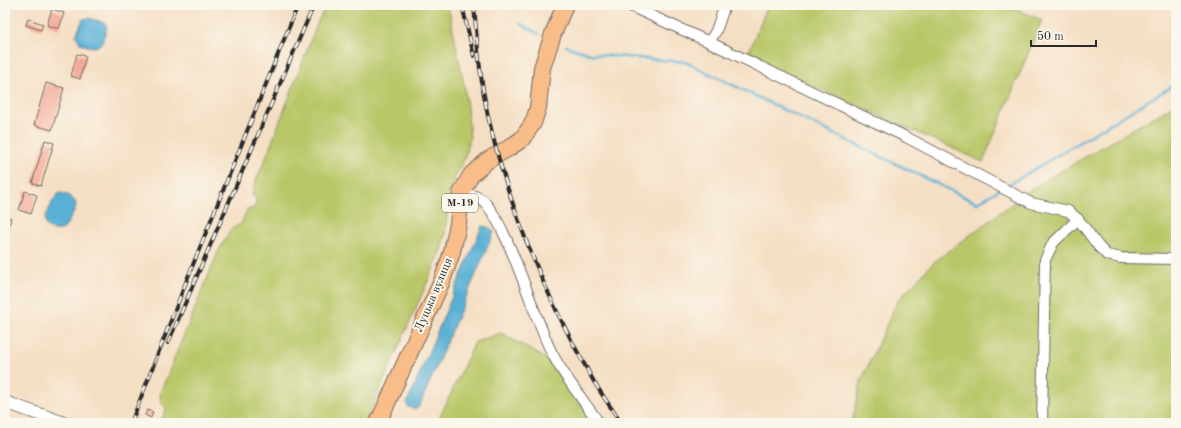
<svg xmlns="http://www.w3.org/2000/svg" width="1181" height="428" font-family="'Old Standard TT',serif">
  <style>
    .green { fill: #bac769; stroke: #72794a }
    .water { fill: #58b0d5; stroke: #426e80 }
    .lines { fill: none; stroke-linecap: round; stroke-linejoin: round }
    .stream { stroke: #58b0d5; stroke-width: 2.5 }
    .building { fill: #f4a593 }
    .minor-casing { stroke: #726a61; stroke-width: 12 }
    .tertiary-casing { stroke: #726a61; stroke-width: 14 }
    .trunk-casing { stroke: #726a61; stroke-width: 18 }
    .minor { stroke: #fff; stroke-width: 10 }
    .tertiary { stroke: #fff; stroke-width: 12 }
    .trunk { stroke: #f8bd89; stroke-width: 16 }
    .rail-casing { stroke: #2b2b2b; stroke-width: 4 }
    .rail { stroke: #fbf7ec; stroke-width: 2.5; stroke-dasharray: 8; stroke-linecap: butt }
    .labels { text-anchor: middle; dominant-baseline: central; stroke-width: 4; stroke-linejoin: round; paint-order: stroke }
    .shield { fill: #fbf7ec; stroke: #696865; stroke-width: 1 }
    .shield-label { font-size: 11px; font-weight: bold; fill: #2b2b2b }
    .street-label { font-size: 12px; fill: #2b2b2b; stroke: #fbf7ec }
  </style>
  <rect width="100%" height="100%" fill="#fbf7ec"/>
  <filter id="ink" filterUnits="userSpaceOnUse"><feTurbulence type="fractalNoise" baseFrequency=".025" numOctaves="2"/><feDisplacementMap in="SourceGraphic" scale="8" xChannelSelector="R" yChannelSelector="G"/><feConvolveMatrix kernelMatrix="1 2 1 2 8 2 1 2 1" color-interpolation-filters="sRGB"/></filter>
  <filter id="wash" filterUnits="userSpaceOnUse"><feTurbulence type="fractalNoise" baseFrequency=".012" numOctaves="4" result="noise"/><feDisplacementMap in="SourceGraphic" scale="16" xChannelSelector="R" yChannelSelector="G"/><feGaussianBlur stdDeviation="0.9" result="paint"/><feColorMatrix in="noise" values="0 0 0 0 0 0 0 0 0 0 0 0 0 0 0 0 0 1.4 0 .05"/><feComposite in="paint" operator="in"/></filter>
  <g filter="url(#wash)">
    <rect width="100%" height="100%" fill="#f5dfc4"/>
    <path class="green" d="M327 5H448L465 90 470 136 464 160 455 177 449 196 445 235 439 256 365 423H153C161 420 165 416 166 408L161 403 160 393 219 250 231 229 241 224 247 210 254 208 257 200 252 195 256 180 265 160 319 19Z
      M768 5H1007L1042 20 983 162 747 56Z
      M1176 104V423H852L861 381 898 300 934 262 1037 185Z
      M501 333 552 362 595 423H437L475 342Z"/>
    <path class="water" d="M89 18 105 23 107 27 102 43 96 47 87 46 80 43 76 35 83 19Z
      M62 193 70 196 76 203 75 210 64 229C56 232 44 230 45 219 45 215 54 199 56 196 58 194 60 193 62 193Z
      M482 226 488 227 494 232 419 407 415 409 408 407 407 403Z"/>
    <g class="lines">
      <path class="stream" d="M521 24 539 34
        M566 46 590 54 685 62 977 203 1000 189
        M1005 187 1176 84"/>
    </g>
    <g id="blocks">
      <path class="building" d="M52 9 64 13 59 29 47 25Z
        M28 19 43 24 41 30 26 25Z
        M77 54 86 56 80 79 71 76Z
        M46 83 64 88 52 130 34 125Z
        M45 140 54 143 41 186 32 183Z
        M25 191 37 195 31 214 19 210Z
        M5 217 11 218 8 231H5Z
        M147 410 153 412 151 418 145 415Z"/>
    </g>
  </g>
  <g filter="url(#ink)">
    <use href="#blocks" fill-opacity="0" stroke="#726a61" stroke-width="1"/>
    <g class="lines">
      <g class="minor-casing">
        <path id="minor" d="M628 5 709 42 906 137 1031 203 1068 211 1078 219 1099 247 1107 255 1121 258 1176 259
          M709 42 716 31 725 5
          M461 193C467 194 474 195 479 198 505 212 535 323 553 355 565 378 584 401 599 423
          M1042 423 1045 260 1053 243 1078 219"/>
      </g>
      <g class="tertiary-casing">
        <path id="tertiary" d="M5 402 64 423"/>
      </g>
      <g class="trunk-casing">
        <path id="trunk" d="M378 423 442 281 452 252 458 224 461 193 471 175 488 160 509 148 522 139 533 123 538 108 542 68 553 34 565 5"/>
      </g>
      <use href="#minor" class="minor"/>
      <use href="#tertiary" class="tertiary"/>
      <use href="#trunk" class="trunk"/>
      <g class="rail-casing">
        <path id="rail" d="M462 5 474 56
          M474 5C477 42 480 80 488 116 509 209 546 298 593 380 602 395 612 409 621 423
          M168 343 314 5
          M131 423 186 282 298 5"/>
      </g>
      <use href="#rail" class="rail"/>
    </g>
  </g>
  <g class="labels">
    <rect class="shield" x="442" y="194" width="36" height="18" rx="3"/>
    <g class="shield-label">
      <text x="460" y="203">М-19</text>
    </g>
    <g class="street-label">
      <text transform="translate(434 295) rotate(-67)">Луцька вулиця</text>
    </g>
  </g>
  <rect width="1181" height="428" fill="none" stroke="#fbf7ec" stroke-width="20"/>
  <path d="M1031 40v6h65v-6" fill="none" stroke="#2b2b2b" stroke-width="2"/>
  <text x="1037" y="40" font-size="12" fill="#2b2b2b" stroke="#fbf7ec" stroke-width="3" paint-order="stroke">50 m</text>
</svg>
